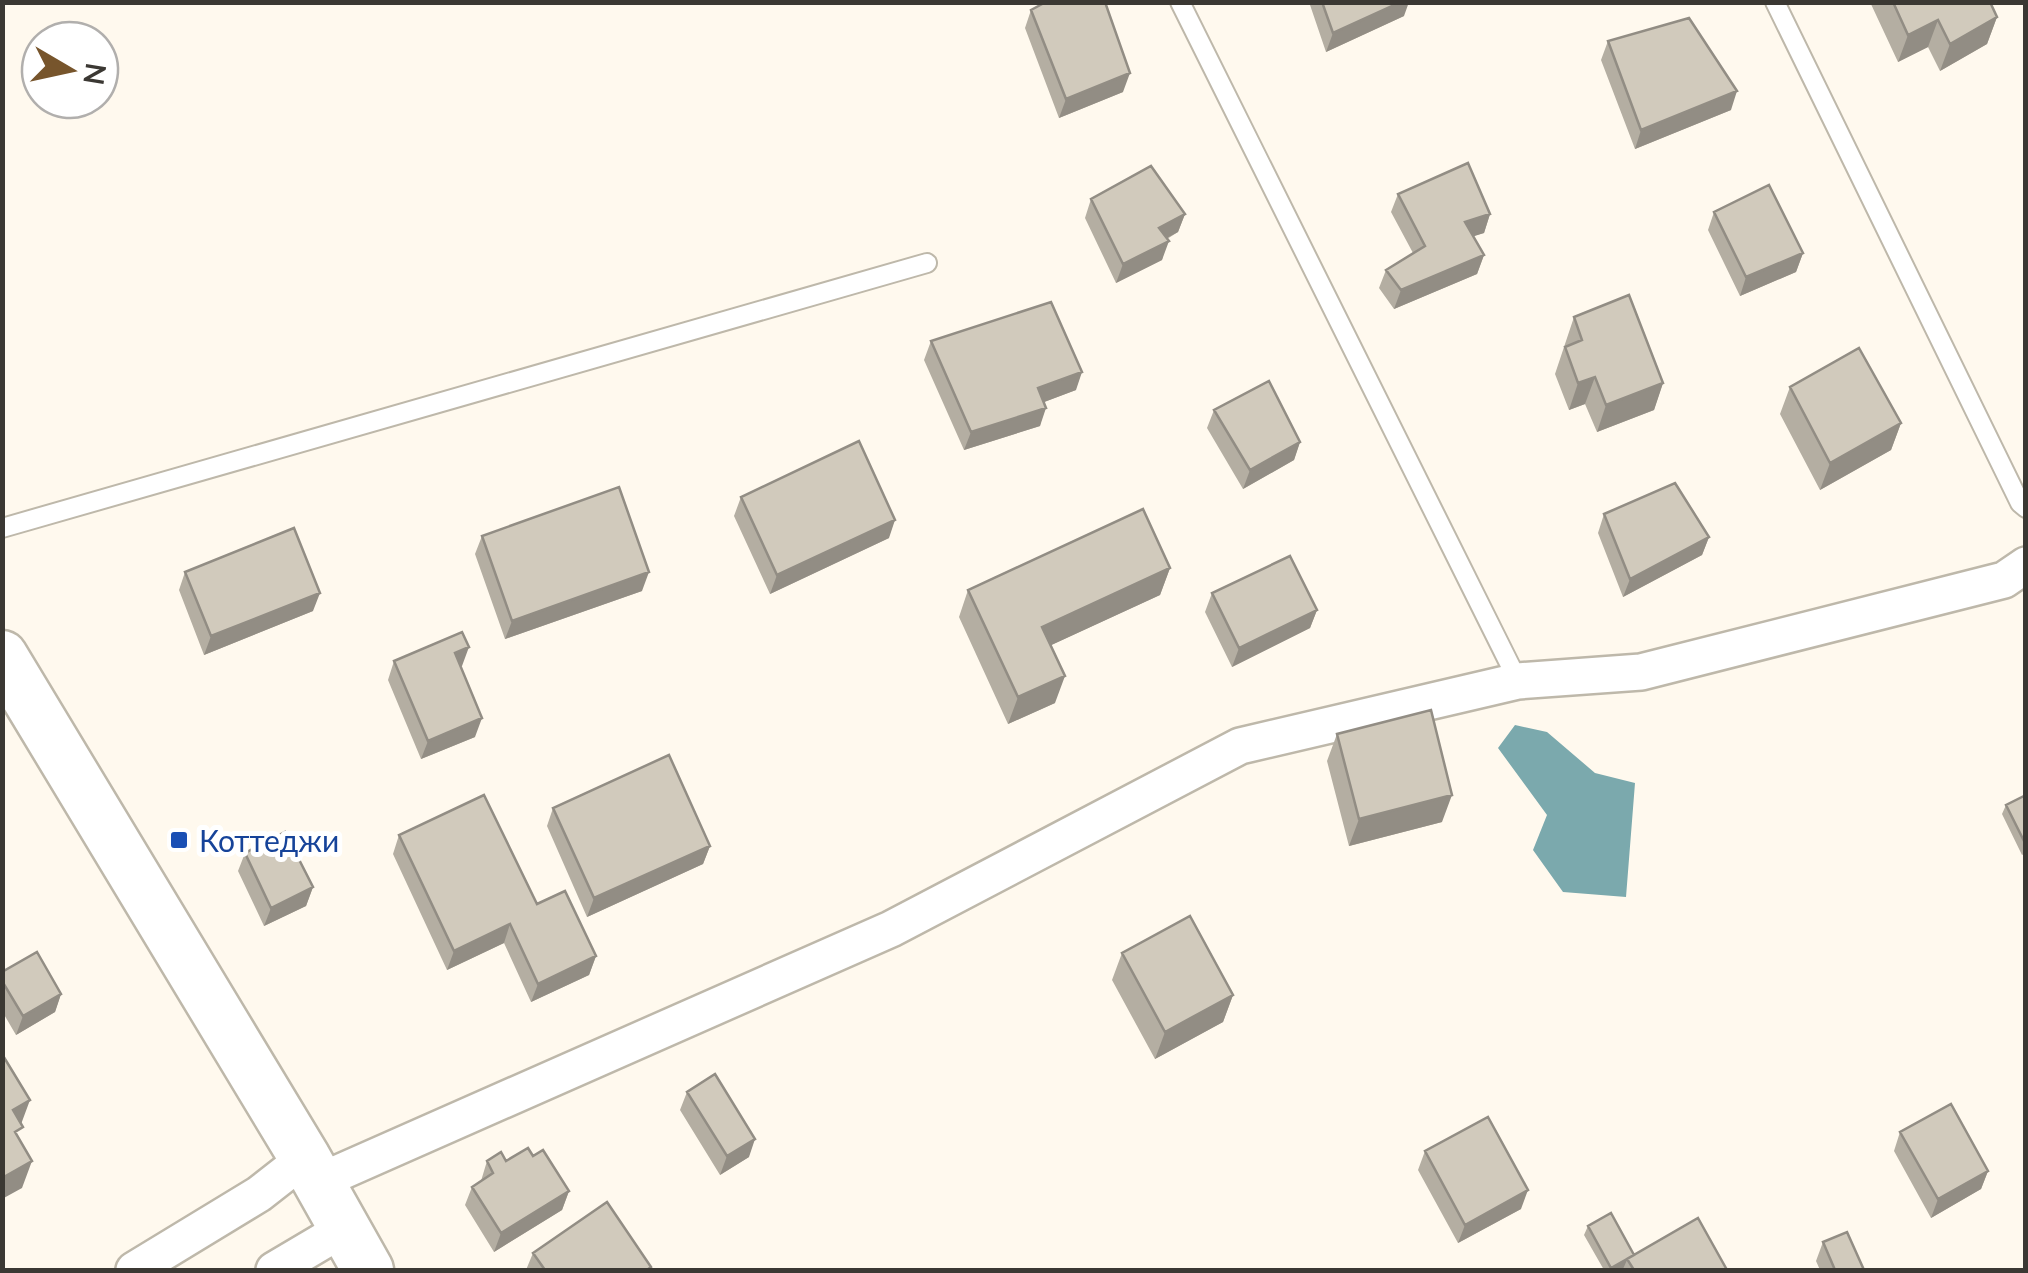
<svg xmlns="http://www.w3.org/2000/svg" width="2028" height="1273" font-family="Lato,sans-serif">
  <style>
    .water { fill: #7ba9ad }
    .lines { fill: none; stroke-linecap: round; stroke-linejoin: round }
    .lane-casing { stroke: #beb8aa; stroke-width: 22 }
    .street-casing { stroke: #beb8aa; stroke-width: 40 }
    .secondary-casing { stroke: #beb8aa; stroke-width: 55 }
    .lane { stroke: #fff; stroke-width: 18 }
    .street { stroke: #fff; stroke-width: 35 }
    .secondary { stroke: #fff; stroke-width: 50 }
    .wall { fill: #b4aea2 }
    .shaded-wall { fill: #928d84 }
    .building { fill: #d1cabc; stroke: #928d84; stroke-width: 2.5 }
    .transit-dot { fill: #1a4fb4; stroke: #fff; stroke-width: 4 }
    .labels { text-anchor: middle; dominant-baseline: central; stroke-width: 10; stroke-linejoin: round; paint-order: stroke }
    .transit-label { font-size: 30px; fill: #164399; stroke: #fff; text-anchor: start }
  </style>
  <rect width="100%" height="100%" fill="#fff9ee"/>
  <path class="water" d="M1515 725 1547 732 1595 773 1635 783 1626 897 1563 892 1533 850 1547 815 1498 748Z"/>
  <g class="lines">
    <g class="lane-casing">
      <path id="lane" d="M1180 2 1518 681
        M1775 2 2020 503 2026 508
        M2 528 927 263"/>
    </g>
    <g class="street-casing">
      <path id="street" d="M318 1182 891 929 1240 746 1518 681 1641 672 2004 580 2026 565
        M134 1270 259 1194 305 1158
        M274 1270 345 1228"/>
    </g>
    <g class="secondary-casing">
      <path id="secondary" d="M2 656 305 1158 368 1270"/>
    </g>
    <use href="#lane" class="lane"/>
    <use href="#street" class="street"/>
    <use href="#secondary" class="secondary"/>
  </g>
  <path class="wall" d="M1309 2H1401L1404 16 1326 52Z
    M1870 2H1990L1997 17 1987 44 1940 71 1928 47 1898 62Z
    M1031 10 1123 92 1059 118 1025 28Z
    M1608 41 1731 110 1635 149 1601 60Z
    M1398 194 1490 214 1484 233 1473 236 1484 255 1477 274 1394 309 1379 288 1386 270 1413 253 1391 212Z
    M1091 199 1185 214 1178 232 1167 239 1162 260 1116 283 1085 218Z
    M1714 212 1803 253 1796 272 1740 296 1708 230Z
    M1574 317 1663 383 1654 410 1597 432 1585 404 1569 410 1555 374Z
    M931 341 1076 390 1044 402 1040 426 964 450 924 360Z
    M1790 387 1901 423 1891 450 1820 490 1780 414Z
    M1214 410 1300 442 1294 460 1243 489 1207 428Z
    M741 497 889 538 770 594 734 516Z
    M1604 514 1709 537 1702 555 1623 597 1598 533Z
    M482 536 642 591 505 639 475 554Z
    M1170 568 1160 595 1051 645 1055 703 1008 724 959 617 968 590Z
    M185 572 313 611 204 655 179 590Z
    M1212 593 1317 610 1310 628 1232 667 1205 612Z
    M394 661 462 666H460L475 737 421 759 388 680Z
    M1337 734 1442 822 1349 846 1327 761Z
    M2026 795V853L2022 855 2002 814 2006 805Z
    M553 808 710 846 703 864 587 917 547 826Z
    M399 835 537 904 596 956 589 975 531 1002 504 943 447 970 393 854Z
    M245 853 313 887 306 906 264 926 238 871Z
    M1122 953 1233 995 1223 1022 1155 1059 1112 980Z
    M2 972 61 994 55 1012 16 1035 2 1011Z
    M687 1092 749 1157 720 1175 680 1110Z
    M1900 1132 1988 1171 1981 1189 1931 1218 1894 1151Z
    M1425 1151 1521 1209 1458 1243 1418 1170Z
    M533 1156 569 1191 562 1210 494 1252 465 1205 472 1187 481 1181 487 1161H506Z
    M1588 1226 1634 1255 1727 1270H1604L1584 1235Z
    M1823 1242 1864 1270H1820L1816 1261Z
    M533 1253 650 1270H526Z"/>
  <path class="shaded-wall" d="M1401 2H1409L1404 16 1326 52 1333 33Z
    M1997 17 1987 44 1940 71 1950 44Z
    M1938 20 1928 47 1898 62 1908 35Z
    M1130 73 1123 92 1059 118 1066 99Z
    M1737 91 1731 110 1635 149 1641 130Z
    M1185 214 1178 232 1152 246 1159 228Z
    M1490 214 1484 233 1459 241 1465 222Z
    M1169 241 1162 260 1116 283 1123 264Z
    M1803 253 1796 272 1740 296 1746 277Z
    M1484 255 1477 274 1394 309 1401 290Z
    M1082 372 1076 390 1031 407 1038 388Z
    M1595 377 1585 404 1569 410 1578 383Z
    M1663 383 1654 410 1597 432 1606 405Z
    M1046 408 1040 426 964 450 971 432Z
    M1901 423 1891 450 1820 490 1830 463Z
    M1300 442 1294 460 1243 489 1250 470Z
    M895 520 889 538 770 594 777 575Z
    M1709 537 1702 555 1623 597 1630 579Z
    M1170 568 1160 595 1032 654 1042 627Z
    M649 572 642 591 505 639 512 621Z
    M320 593 313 611 204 655 211 636Z
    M1317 610 1310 628 1232 667 1239 648Z
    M469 647 462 666 448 672 455 653Z
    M1065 676 1055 703 1008 724 1018 697Z
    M482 718 475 737 421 759 428 741Z
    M1452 795 1442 822 1349 846 1359 819Z
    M710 846 703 864 587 917 594 898Z
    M313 887 306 906 264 926 271 908Z
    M510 924 504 943 447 970 454 951Z
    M596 956 589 975 531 1002 538 984Z
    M61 994 55 1012 16 1035 23 1016Z
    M1233 995 1223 1022 1155 1059 1165 1032Z
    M30 1100 20 1127 13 1110Z
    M755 1139 749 1157 720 1175 727 1156Z
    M32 1161 22 1188 2 1199V1178Z
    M1988 1171 1981 1189 1931 1218 1938 1199Z
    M1528 1190 1521 1209 1458 1243 1465 1225Z
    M569 1191 562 1210 494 1252 501 1233Z
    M1627 1260 1623 1269 1610 1270 1611 1268Z"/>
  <path class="building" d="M1046 2H1105L1130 73 1066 99 1031 10Z
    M1322 2H1401L1333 33Z
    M1893 2H1990L1997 17 1950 44 1938 20 1908 35Z
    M1689 18 1737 91 1641 130 1608 41Z
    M1468 163 1490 214 1465 222 1484 255 1401 290 1386 270 1425 246 1398 194Z
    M1151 166 1185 214 1159 228 1169 241 1123 264 1091 199Z
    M1769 185 1803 253 1746 277 1714 212Z
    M1629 295 1663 383 1606 405 1595 377 1578 383 1565 347 1582 340 1574 317Z
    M1051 302 1082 372 1038 388 1046 408 971 432 931 341Z
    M1859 348 1901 423 1830 463 1790 387Z
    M1269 381 1300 442 1250 470 1214 410Z
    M859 441 895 520 777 575 741 497Z
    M1675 483 1709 537 1630 579 1604 514Z
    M619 487 649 572 512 621 482 536Z
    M1143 509 1170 568 1042 627 1065 676 1018 697 968 590Z
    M294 528 320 593 211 636 185 572Z
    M1290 556 1317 610 1239 648 1212 593Z
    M462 632 469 647 455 653 482 718 428 741 394 661Z
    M1431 710 1452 795 1359 819 1337 734Z
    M669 755 710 846 594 898 553 808Z
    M484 795 537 904 565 891 596 956 538 984 510 924 454 951 399 835Z
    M2026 795V845L2006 805Z
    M285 832 313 887 271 908 245 853Z
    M1190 916 1233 995 1165 1032 1122 953Z
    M37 952 61 994 23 1016 2 981V972Z
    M2 1054 30 1100 13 1110 23 1127 15 1132 32 1161 2 1178Z
    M715 1074 755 1139 727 1156 687 1092Z
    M1951 1104 1988 1171 1938 1199 1900 1132Z
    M1488 1117 1528 1190 1465 1225 1425 1151Z
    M528 1148 533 1156 543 1150 569 1191 501 1233 472 1187 493 1173 487 1161 501 1152 506 1161Z
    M607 1202 651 1267 647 1270H545L533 1253Z
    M1611 1213 1634 1255 1611 1268 1588 1226Z
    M1698 1218 1727 1270H1634L1627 1259Z
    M1847 1232 1864 1270H1835L1823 1242Z"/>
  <rect class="transit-dot" x="169" y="830" width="20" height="20" rx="5"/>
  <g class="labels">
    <g class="transit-label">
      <text x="199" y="840">Коттеджи</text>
    </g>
  </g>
  <rect width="2028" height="1273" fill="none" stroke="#3b3833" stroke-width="10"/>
  <g transform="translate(70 70) rotate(99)"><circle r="48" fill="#ffffff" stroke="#b1afad" stroke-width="2.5"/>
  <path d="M0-8L18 38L0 25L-18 38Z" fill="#77552c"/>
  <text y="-15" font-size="28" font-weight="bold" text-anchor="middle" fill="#3b3833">N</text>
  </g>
</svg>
